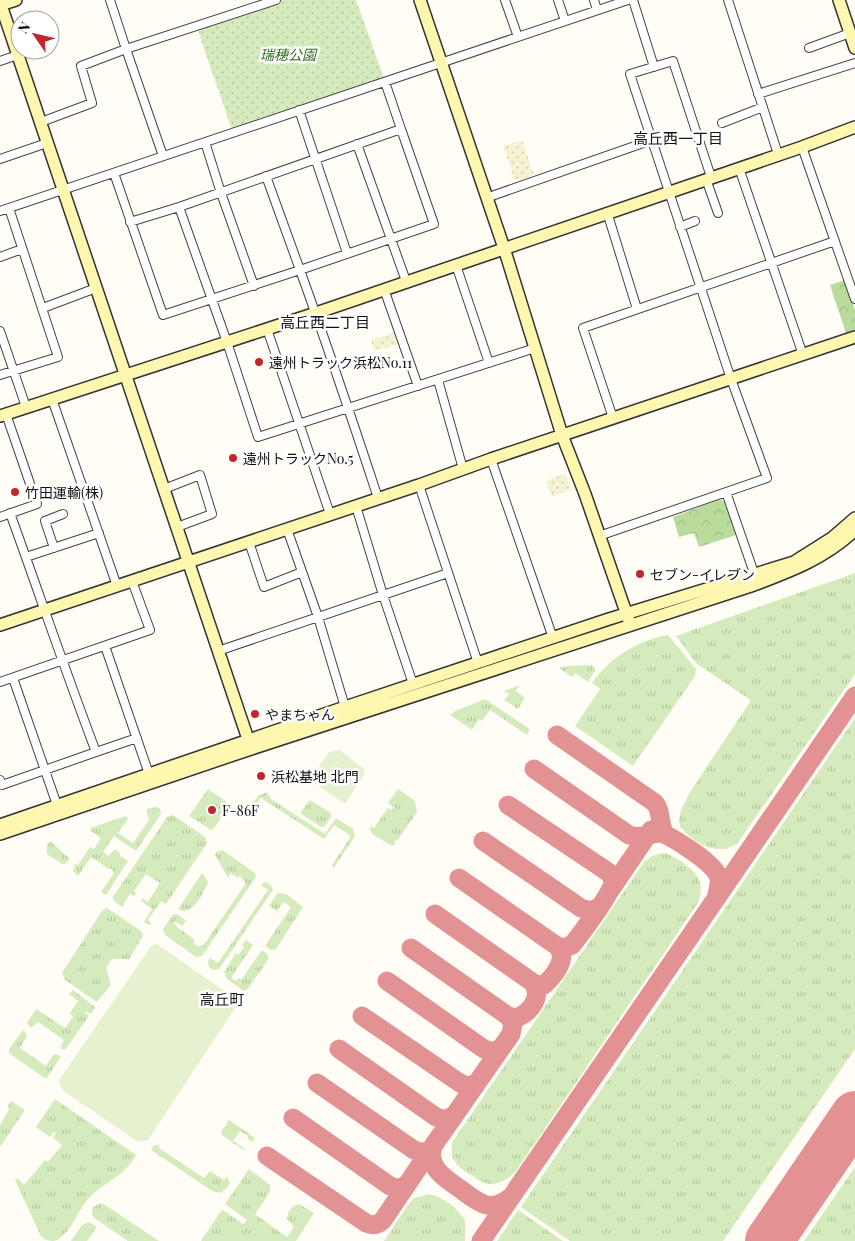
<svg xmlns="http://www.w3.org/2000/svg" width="855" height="1241" font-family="'Playfair Display','Noto Sans JP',serif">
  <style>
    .farmland { fill: url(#farmland-dots) }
    .grass { fill: url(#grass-tufts) }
    .forest { fill: url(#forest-crowns) }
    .park { fill: url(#park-dots) }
    .pitch { fill: #e6f2cf }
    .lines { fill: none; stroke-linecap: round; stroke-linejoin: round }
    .taxiway { stroke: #e29292; stroke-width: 19 }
    .runway { stroke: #e29292; stroke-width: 48 }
    .street-casing { stroke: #444; stroke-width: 10 }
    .secondary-casing { stroke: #333; stroke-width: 14 }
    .street { stroke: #fff; stroke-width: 8 }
    .secondary { stroke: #fff6b0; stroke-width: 11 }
    .poi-dot { fill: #c4262e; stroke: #fff; stroke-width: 2 }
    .labels { text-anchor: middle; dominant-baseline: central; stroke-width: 5; stroke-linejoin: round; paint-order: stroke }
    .park-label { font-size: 14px; font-style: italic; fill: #2f6b1f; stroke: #fff }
    .poi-label { font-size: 14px; fill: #111; stroke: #fff; text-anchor: start }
    .neighbourhood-label { font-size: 15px; fill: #111; stroke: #fff }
  </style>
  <defs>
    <pattern id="farmland-dots" width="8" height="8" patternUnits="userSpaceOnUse" patternTransform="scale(1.25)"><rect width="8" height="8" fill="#f6f3d4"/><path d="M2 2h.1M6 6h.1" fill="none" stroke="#d2cfb5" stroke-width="1.8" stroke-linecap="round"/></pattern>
    <pattern id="grass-tufts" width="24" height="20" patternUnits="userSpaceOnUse" patternTransform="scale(1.25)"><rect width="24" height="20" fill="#d5ebbd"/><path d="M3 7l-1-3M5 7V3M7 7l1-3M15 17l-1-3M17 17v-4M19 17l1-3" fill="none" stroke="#b6c8a1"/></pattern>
    <pattern id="forest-crowns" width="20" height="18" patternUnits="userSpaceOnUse" patternTransform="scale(1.25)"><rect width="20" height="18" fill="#b9dc9c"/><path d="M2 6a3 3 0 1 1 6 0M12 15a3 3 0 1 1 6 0" fill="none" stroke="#9ebc85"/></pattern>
    <pattern id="park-dots" width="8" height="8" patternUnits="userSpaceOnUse" patternTransform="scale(1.25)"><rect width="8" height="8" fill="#d5ebbd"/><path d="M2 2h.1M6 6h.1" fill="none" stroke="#b6c8a1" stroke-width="1.8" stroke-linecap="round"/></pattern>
  </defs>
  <rect width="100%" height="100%" fill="#fffdf5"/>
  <path class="farmland" d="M522 140 534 175 515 181 503 146Z
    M396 332 399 344 374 351 371 340Z
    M565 473 571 489 552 497 546 481Z"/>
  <path class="grass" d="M855 573V674L737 844 726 849H716L707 847 694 840 686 833 680 827 679 819 681 810 690 792 750 702 749 699 697 664 676 636Z
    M668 635 696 669 695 676 633 766 575 726 600 689 592 683C609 658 638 640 668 635Z
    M592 665 594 667 595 671 588 682 575 673 572 677 559 668 566 666Z
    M520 685 516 691 525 698 518 709 504 700 509 694 504 691Z
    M485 699 527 727 530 730 527 735 490 710 482 721 479 719 472 730 450 715 455 711Z
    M855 718V1049L723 1241H570L521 1207Z
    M208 789 230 804 215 827 211 830 189 816Z
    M398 789 415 801 417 812 397 841 395 840 394 842 396 843 392 846 372 834 370 829 371 826 374 828 388 808 392 810 394 807 388 803Z
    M267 792 271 799 325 834 336 818 353 829 355 836 333 869 332 865 351 836 334 825 324 839 261 798 252 810 247 811 258 796Z
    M310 800 331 813V817L324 827H321L300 813Z
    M156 807 160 809 161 814 136 851 114 836 103 852 108 856 115 849 120 853V856L128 861 106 895 101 892 114 873 112 871V869L110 868 109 869 91 857 78 876 73 871 75 864 78 865 90 847 94 849 101 838 91 831 90 828 126 816 128 819 118 833 133 843 149 820 147 814V809Z
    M173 815 205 837 207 843 166 904 161 901 148 920 152 924 148 925 144 922 152 909 141 901 142 898 148 902 160 883 146 874 134 891 136 893 134 896 130 894 122 907 113 900V897L165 820 167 817Z
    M50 841 69 858V860L65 864H62L47 854V845Z
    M222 850 255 873 256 877 202 956 196 957 165 935 163 929 173 915 177 914 186 921 182 926 175 921 174 923 176 926 195 940 193 943 199 947 201 945 203 946 246 883 240 876 238 878 231 873 228 878 215 855 216 852Z
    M663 853C671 854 675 858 682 862 698 873 705 883 698 903L516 1171C509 1178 501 1184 491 1184 484 1184 478 1180 473 1176 459 1169 447 1158 453 1141L644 862 652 856Z
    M202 873 208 882 207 885C201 896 192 917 178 909Z
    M264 882 270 884 273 890 219 969 213 970 209 967 208 961 210 958 218 963 268 890 261 885Z
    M280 893 286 894 303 907 276 949 271 950 265 946 291 907 283 902 277 911 269 906 277 894Z
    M107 908 141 931 143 936 129 959H112L106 968 111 985 97 1002 65 980 62 973 102 911Z
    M246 940 253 945 231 978 236 981 238 978 241 980 262 950 267 954 269 958 248 989 244 991 227 979 224 972 236 953 238 955 244 947 242 945Z
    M73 990 95 1007 91 1014 86 1011 85 1012 89 1016 65 1050 62 1049 61 1046 64 1040 38 1022 31 1028 27 1023 36 1009 65 1028 73 1017 70 1013 78 1001 69 994Z
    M23 1030 26 1033 27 1036 20 1048 46 1066 54 1054 60 1056V1058L47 1078 43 1077 9 1053V1049Z
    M55 1099 136 1155C125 1176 104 1182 88 1199 77 1211 71 1235 54 1241 49 1241 44 1240 41 1236L15 1180 18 1178 24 1185 45 1160 48 1162 62 1145 53 1138 56 1133 54 1132 50 1137 36 1127Z
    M11 1101 25 1110 0 1147V1125L10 1108 7 1106Z
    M229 1120 255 1138 252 1142 247 1138 248 1136 240 1131 233 1141 247 1150 242 1149 222 1135 221 1132Z
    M154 1145H160L159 1148 204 1178 210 1171 224 1180 227 1176 230 1183 226 1189 220 1193 212 1191 151 1150Z
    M855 1167V1241H804Z
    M249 1169 270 1185V1192L255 1214 287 1237 294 1227 287 1219C288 1211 291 1206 299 1204L314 1213 296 1241H201L221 1211 223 1210 243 1224 247 1220 225 1204Z
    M429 1194C444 1197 456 1208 465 1220V1241H384L408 1205 414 1198Z
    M101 1203 105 1205 159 1241H128L94 1218 92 1214 93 1207Z
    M518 1210 563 1241H497Z
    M89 1222 97 1227 87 1241H71L82 1225Z"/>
  <path class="forest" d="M845 280 855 310V330L846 333 830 285Z
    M720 499 726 503 736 535 699 547 694 533 679 537 673 517Z"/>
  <path class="park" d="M281 0H356L384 78 232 130 197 28Z"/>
  <path class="pitch" d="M340 750 364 769V775L345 804 310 780 329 752Z
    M157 944 236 999 237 1005 148 1140 138 1142 62 1090 59 1080 152 945Z"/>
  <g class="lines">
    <path class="taxiway" d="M557 735 655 803C663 813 658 826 666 835
      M534 769 629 835C642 840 650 832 663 833 676 840 715 863 719 878 720 885 718 891 716 898
      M508 805 608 872C611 875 613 878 613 882 612 893 580 935 572 945L564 948 557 946C569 958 554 976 544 985H537L532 982C544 996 530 1013 516 1018L508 1016 513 1023 511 1034 433 1146C425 1168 448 1180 463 1191 470 1196 478 1203 487 1205 497 1207 505 1202 512 1196
      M483 841 581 908 591 911 599 907
      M459 878 557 946
      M609 892 651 830
      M435 914 532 982
      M411 948 508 1016
      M387 981 484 1049 494 1052 502 1047
      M362 1016 460 1083 469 1087 477 1082
      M339 1049 436 1117 446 1120 454 1115
      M317 1083 414 1150 424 1153 432 1148
      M293 1118 390 1186 400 1189 407 1184
      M267 1156 366 1223C373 1226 378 1225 383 1220L433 1146
      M481 1241 855 696"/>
    <path class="runway" d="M769 1241 855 1115"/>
    <g class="street-casing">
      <path id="street" d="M505 0 518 37
        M558 0 565 21
        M594 0 597 10
        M633 0 654 67
        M728 0 778 154
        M809 48 850 33
        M0 61 18 55
        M385 82 401 129
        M758 94 855 63
        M299 110 347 253
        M41 122 92 103 81 66 126 49 110 0
        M722 123 763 107
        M205 142 221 193 254 286
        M357 144 406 281
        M802 147 855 299
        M163 156 126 49 276 0
        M0 159 47 143
        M739 168 803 355
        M114 173 163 315 300 270 266 176
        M706 179 718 213
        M486 198 652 140
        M0 211 628 0
        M607 212 637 309
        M130 222 179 207
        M680 227 695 221
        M0 257 22 249
        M456 265 489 363
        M384 289 418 386
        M43 308 96 288
        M267 329 330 514
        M0 331 26 407
        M0 375 58 357 9 208
        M438 380 463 469
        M52 399 117 586
        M613 418 583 328 835 241
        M491 459 553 638
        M419 485 478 663
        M164 489 200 475 212 514 177 527
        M726 492 754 573
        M378 498C353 422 327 345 300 270L434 224 401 129 179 207 227 342 258 437 535 348
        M356 506 383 595 413 684
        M0 517 37 504 6 414
        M287 529 318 617 345 707
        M599 536 767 478 731 379 630 74 673 61 711 177
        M249 542 264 587 302 572
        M54 548 45 521 63 514
        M26 557 99 533
        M105 646 149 774
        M218 651 448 573
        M13 678 57 805
        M0 682 150 630 132 581
        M96 752 137 738
        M0 780 2 785 96 752C66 673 39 593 10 513"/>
    </g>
    <g class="secondary-casing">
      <path id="secondary" d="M420 0 504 248 562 435 585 494 629 621
        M839 0 855 48
        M0 2 250 745
        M0 5 16 0
        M0 416 316 313 802 147 855 127
        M0 625 419 485 491 459 855 337
        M0 825 345 707 609 619 794 562 832 538 855 518
        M0 834 251 749 754 585C791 571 826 558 855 530"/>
    </g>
    <use href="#street" class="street"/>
    <use href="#secondary" class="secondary"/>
  </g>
  <g class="poi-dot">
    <circle cx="259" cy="362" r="5"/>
    <circle cx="233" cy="458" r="5"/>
    <circle cx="15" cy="492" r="5"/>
    <circle cx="640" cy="574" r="5"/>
    <circle cx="255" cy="714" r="5"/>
    <circle cx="261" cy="776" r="5"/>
    <circle cx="212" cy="810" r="5"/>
  </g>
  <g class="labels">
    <g class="park-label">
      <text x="288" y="54">瑞穂公園</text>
    </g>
    <g class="poi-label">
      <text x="269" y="362">遠州トラック浜松No.11</text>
      <text x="243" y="458">遠州トラックNo.5</text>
      <text x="25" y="492">竹田運輸(株)</text>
      <text x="650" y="574">セブン-イレブン</text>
      <text x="265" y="714">やまちゃん</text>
      <text x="271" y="776">浜松基地 北門</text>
      <text x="222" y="810">F-86F</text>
    </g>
    <g class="neighbourhood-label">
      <text x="678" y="138">高丘西一丁目</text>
      <text x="325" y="322">高丘西二丁目</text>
      <text x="222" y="999">高丘町</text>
    </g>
  </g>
  <g transform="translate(35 35) rotate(304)"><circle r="24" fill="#ffffff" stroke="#a0a0a0"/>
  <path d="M0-4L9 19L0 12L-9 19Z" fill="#c4262e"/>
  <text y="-8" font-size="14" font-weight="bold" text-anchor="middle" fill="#111111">N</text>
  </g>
</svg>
